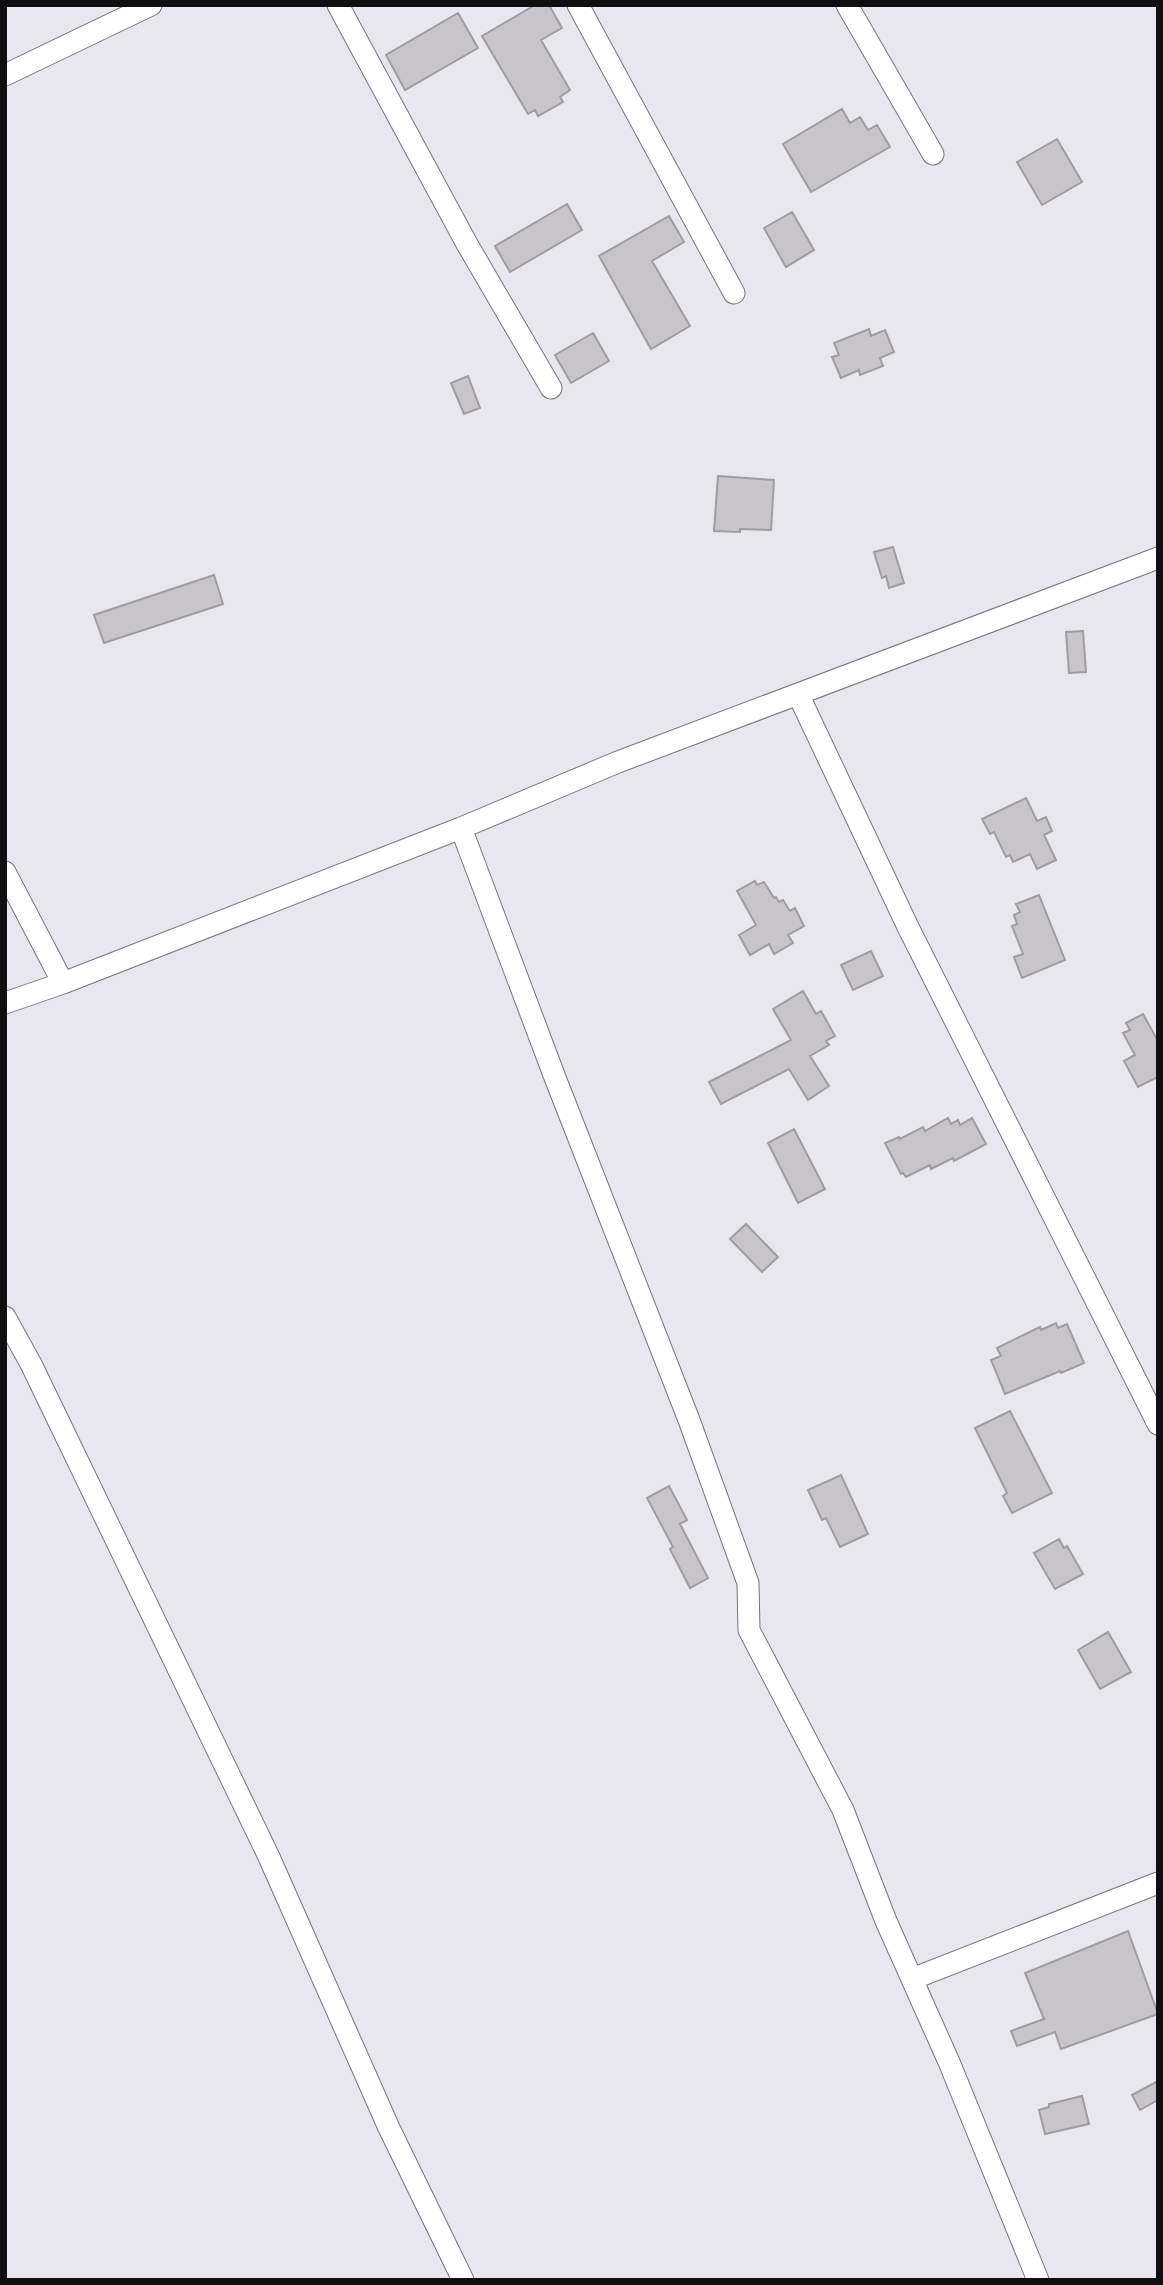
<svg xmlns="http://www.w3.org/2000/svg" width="1163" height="2285" font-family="'PT Serif',serif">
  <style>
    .building { fill: #c8c4cb; stroke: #a09ca3; stroke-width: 2 }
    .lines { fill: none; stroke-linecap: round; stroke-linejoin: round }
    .minor-casing { stroke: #76747c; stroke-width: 23 }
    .minor { stroke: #fff; stroke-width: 21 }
  </style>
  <rect width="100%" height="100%" fill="#e8e6ee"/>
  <path class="building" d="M535 5H549L562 28 541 40 570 90 560 97 563 102 538 116 535 110 528 114 482 36Z
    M458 13 478 48 405 90 386 55Z
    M842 109 850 123 860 117 868 130 877 125 890 147 811 192 783 144Z
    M1057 139 1082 182 1042 205 1017 162Z
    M567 204 582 230 510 272 495 246Z
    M792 212 814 250 786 267 764 228Z
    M669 216 684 242 652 261 690 326 651 349 599 256Z
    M869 329 871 336 885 330 894 352 880 358 883 366 860 375 859 370 841 378 832 357 839 355 834 343Z
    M593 333 609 361 571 383 555 355Z
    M468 376 480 408 464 414 451 383Z
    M718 476 774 480 771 530 740 529V532L714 531Z
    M893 547 904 583 889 588 886 576 882 578 874 552Z
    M214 575 223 604 104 643 94 615Z
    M1083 631 1086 672 1069 673 1066 632Z
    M1026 798 1037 821 1046 817 1052 831 1044 835 1056 860 1037 869 1030 854 1013 862 1010 855 1006 857 994 832 990 834 982 819Z
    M755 881 757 885 764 882 774 898 776 897 779 902 783 900 790 911 795 908 804 926 788 935 793 943 774 954 769 944 750 955 739 935 756 925 737 891Z
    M1039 895 1065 960 1022 978 1014 957 1023 954 1012 926 1017 924 1014 915 1020 912 1016 904Z
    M871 951 883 976 853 990 841 965Z
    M803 991 816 1014 821 1011 835 1036 826 1041 829 1045 810 1056 829 1086 808 1100 789 1069 721 1104 709 1082 791 1040 773 1009Z
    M1143 1014 1158 1041V1077L1138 1087 1124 1061 1135 1055 1123 1033 1130 1030 1126 1023Z
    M948 1118 951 1124 958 1120 960 1125 972 1118 986 1144 954 1161 953 1158 931 1169 930 1165 906 1177 903 1173 901 1174 885 1143 899 1137 900 1139 923 1127 925 1131Z
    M794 1129 825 1189 798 1203 768 1143Z
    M746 1224 778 1257 762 1272 730 1239Z
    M1056 1323 1058 1328 1067 1324 1084 1363 1061 1373 1060 1371 1005 1394 991 1360 1001 1356 997 1348 1040 1327 1041 1330Z
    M1010 1411 1052 1493 1012 1513 1003 1496 1007 1493 975 1428Z
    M841 1475 868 1534 840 1547 826 1518 822 1520 808 1490Z
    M669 1486 687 1520 680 1524 708 1578 690 1588 670 1549 673 1547 647 1498Z
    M1059 1539 1064 1548 1067 1546 1083 1574 1055 1589 1034 1553Z
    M1108 1632 1131 1672 1100 1689 1078 1650Z
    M1128 1931 1158 2014 1061 2049 1055 2032 1017 2046 1011 2031 1044 2019 1025 1973Z
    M1158 2081V2100L1140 2110 1132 2095Z
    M1082 2096 1089 2124 1045 2134 1039 2110 1049 2107V2104Z"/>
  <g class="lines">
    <g class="minor-casing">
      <path id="minor" d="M338 5 467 244 551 388
        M578 5 734 293
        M847 5 933 154
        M5 75 151 5
        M798 694 908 927 1158 1424
        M5 872 63 983 5 1003
        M63 983 461 828
        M5 1317 31 1364 269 1857 389 2128 463 2280
        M912 1979 1158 1883
        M1038 2280 949 2062 886 1921 843 1810 749 1630 748 1583 689 1420 554 1075 461 828 618 762 1158 558"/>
    </g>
    <use href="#minor" class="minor"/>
  </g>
  <rect width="1163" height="2285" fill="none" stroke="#0f0e11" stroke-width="14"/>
</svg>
